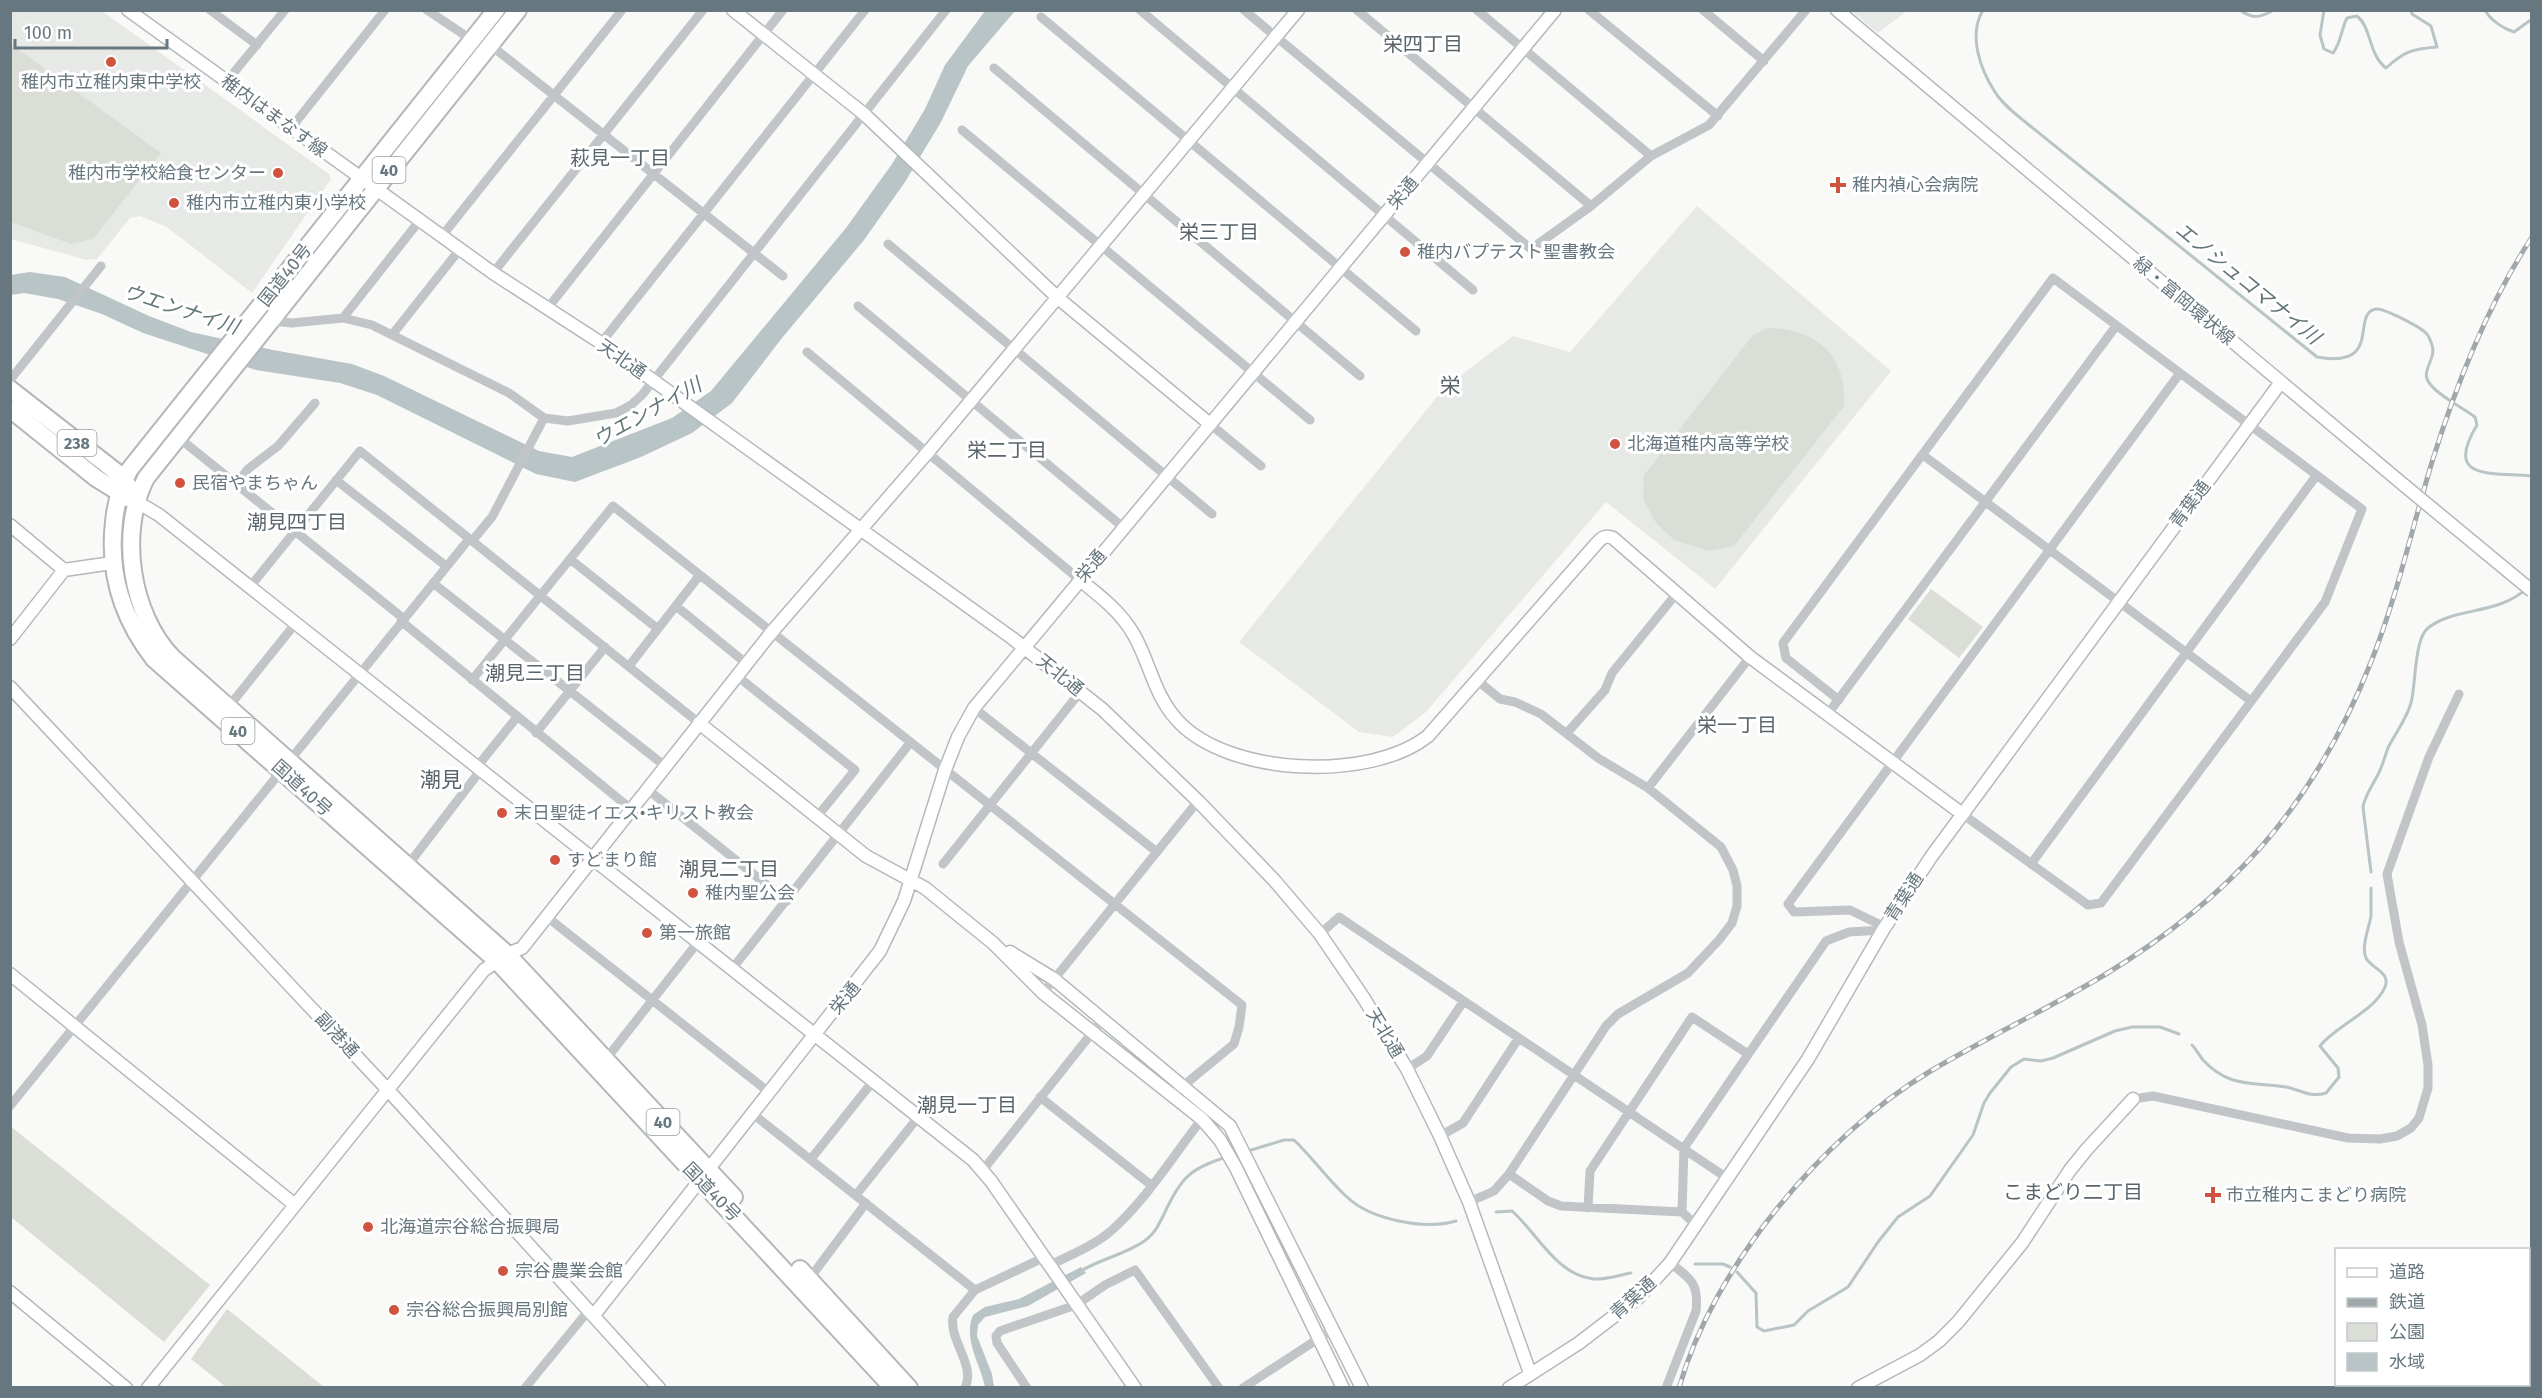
<svg xmlns="http://www.w3.org/2000/svg" width="2542" height="1398" font-family="'Fira Sans','Noto Sans JP',sans-serif">
  <style>
    .built { fill: #e7e9e7 }
    .green { fill: #daded7 }
    .water { fill: #b8c4c6 }
    .lines { fill: none; stroke-linecap: round; stroke-linejoin: round }
    .stream { stroke: #b8c4c6; stroke-width: 3 }
    .secondary-casing { stroke: #b4b9bd; stroke-width: 15 }
    .highway-casing { stroke: #b3b7ba; stroke-width: 20 }
    .street { stroke: #c1c5c8; stroke-width: 9 }
    .secondary { stroke: #fff; stroke-width: 12 }
    .highway { stroke: #fff; stroke-width: 16 }
    .rail-casing { stroke: #a1a8ac; stroke-width: 5 }
    .rail { stroke: #fff; stroke-width: 3; stroke-dasharray: 9; stroke-linecap: butt }
    .secondary-bridge-casing { stroke: #b4b9bd; stroke-width: 15; stroke-linecap: butt }
    .secondary-bridge { stroke: #fff; stroke-width: 12 }
    .poi-dot { fill: #d05340; stroke: #fff; stroke-width: 2 }
    .labels { text-anchor: middle; dominant-baseline: central; stroke-width: 6; stroke-linejoin: round; paint-order: stroke }
    .shield { fill: #fff; stroke: #95a0a5; stroke-width: 1.5 }
    .shield-label { font-size: 16px; font-weight: bold; fill: #67777f }
    .poi-label { font-size: 18px; fill: #67777f; stroke: #fff; text-anchor: start }
    .street-label { font-size: 18px; fill: #67777f; stroke: #fff }
    .neighbourhood-label { font-size: 20px; fill: #59656b; stroke: #fff }
    .water-label { font-size: 20px; font-style: italic; fill: #627578; stroke: #fff }
    .quarter-label { font-size: 21px; fill: #59656b; stroke: #fff }
  </style>
  <rect width="100%" height="100%" fill="#f9f9f7"/>
  <path class="built" d="M10 11H102L329 174 331 179 252 293 167 227 140 216 130 218 97 259 87 260 11 239Z
    M1852 11H1907L1878 33Z
    M1697 206 1891 371 1715 589 1606 502 1426 712 1393 737 1359 732 1239 642 1445 387 1513 336 1570 352Z"/>
  <path class="green" d="M11 44 161 153 93 239 71 244 11 222Z
    M1768 328C1818 329 1847 356 1844 406L1734 546 1709 551 1674 540 1656 523 1643 499 1644 475 1753 335Z
    M1931 589 1983 627 1959 658 1908 619Z
    M10 1126 210 1285 164 1342 11 1217Z
    M227 1309 324 1387H226L191 1359Z"/>
  <path class="water" d="M985 11H1015L968 66 941 122 905 182 864 240 782 338 732 403 692 433 641 457 575 482 536 474 377 395 340 383 256 370 143 333 102 314 58 299 24 293 11 295V275L30 272 65 277 149 316 191 332 273 350 352 364 384 376 539 451 572 457 672 418 711 391 846 228 892 164 925 109 945 65Z
    M1081 1267 1086 1273 1028 1306 985 1317 978 1325 977 1336 992 1374 994 1387H985C980 1363 963 1340 973 1315L985 1307 1019 1299Z"/>
  <g class="lines">
    <path class="stream" d="M1983 10C1968 35 1980 69 1995 92 2003 105 2017 115 2029 125L2317 357C2384 369 2350 313 2376 309 2384 308 2420 327 2426 333 2428 335 2431 342 2432 345 2437 359 2419 372 2430 384 2441 398 2461 406 2475 417L2477 425C2443 481 2491 472 2532 476
      M2240 10C2253 20 2261 17 2274 10
      M2324 10 2320 35 2324 49 2333 53C2341 43 2341 30 2347 18L2357 16C2372 28 2368 54 2386 68 2405 51 2412 49 2437 47L2431 26 2412 14 2411 10
      M2485 10C2490 20 2504 29 2514 32L2532 19
      M2371 872 2363 807C2365 796 2371 788 2376 778 2382 769 2384 758 2388 748 2396 732 2406 720 2411 703 2416 685 2414 639 2428 628 2454 607 2498 615 2526 589
      M2192 1045C2196 1049 2199 1055 2203 1060 2229 1088 2252 1082 2286 1087 2301 1090 2310 1098 2326 1093L2339 1077 2338 1068 2320 1046C2337 1025 2375 1011 2385 987 2391 972 2372 969 2366 958 2361 947 2369 928 2371 916 2371 907 2371 898 2371 888
      M1248 1151 1284 1140H1294C1313 1158 1328 1180 1347 1197 1371 1220 1425 1230 1456 1221
      M1496 1212 1512 1211C1538 1234 1556 1275 1594 1279 1605 1280 1620 1275 1631 1273
      M1695 1264H1723L1730 1267
      M1081 1271C1102 1258 1128 1254 1147 1239 1156 1232 1160 1222 1165 1212 1181 1178 1190 1168 1227 1157
      M1737 1272 1756 1293 1757 1327 1764 1331 1794 1325 1808 1311 1848 1287 1878 1242 1898 1217 1930 1196 1973 1135 1984 1103 1990 1093 2011 1067 2024 1059 2041 1061 2053 1058 2115 1031 2132 1027H2160L2179 1034"/>
    <g class="secondary-casing">
      <path id="secondary" d="M128 10 493 273 601 343 1012 638 1102 709 1198 801 1274 880 1320 934 1363 997 1407 1069 1440 1136 1469 1202 1530 1373
        M733 10 864 114 1058 298 1210 424
        M1837 10 2405 486
        M137 502 159 515 973 1160 991 1181 1135 1388
        M10 525 64 570
        M1080 580C1100 596 1121 612 1134 635 1150 663 1154 695 1177 720 1227 776 1370 782 1428 736L1597 543C1602 537 1606 535 1613 538L1750 657 1961 813
        M10 639 64 570 112 563
        M10 687 388 1090 659 1388
        M699 723 866 856 925 888 993 943 1043 993 1202 1119 1220 1140 1236 1168 1343 1388
        M1010 952 1054 979 1230 1126 1362 1388
        M10 974 295 1205
        M10 1292 126 1388
        M594 1315 880 951 904 901 945 770 958 737 974 708 1555 10
        M148 1388 484 970 507 954 522 948 771 633 928 452 1298 10
        M1509 1388 1579 1343 1639 1297 1670 1263 1808 1059 1883 930 1931 857 2281 382
        M1858 1388 1920 1355 1939 1341 1958 1322 2022 1243 2070 1170 2087 1149 2133 1099"/>
    </g>
    <g class="highway-casing">
      <path id="highway" d="M496 10 130 469C120 486 116 502 114 522 108 574 122 618 154 659L497 961 893 1388
        M518 10 146 478C118 533 131 615 173 658L507 954 734 1197
        M10 389 124 478 129 488
        M10 409 96 478 128 498
        M800 1269 909 1388"/>
    </g>
    <path class="street" d="M210 10 257 45
      M427 10 475 42
      M1140 10 1473 290
      M1244 10 1531 249 1591 206 1651 156 1709 125 1806 10
      M1357 10 1591 206
      M1477 10 1651 156
      M1589 10 1718 116
      M1703 10 1764 61
      M1041 17 1416 331
      M489 44 783 276
      M994 68 1360 376
      M227 81 285 10
      M291 128 385 10
      M962 130 1310 420
      M442 236 622 10
      M888 244 1212 514
      M493 273 703 10
      M858 306 1124 528
      M547 309 783 10
      M343 318 420 220
      M271 321 292 323 343 318 372 325 509 393 544 418 568 421 616 413 631 405 642 395 946 10
      M392 335 460 249
      M601 343 865 10
      M807 352 1080 580
      M10 380 101 266
      M1210 424 1261 466
      M179 438 403 618
      M1923 455 2251 701
      M336 480 446 566
      M236 484 248 469 278 446 315 403
      M472 541 492 517 544 418
      M570 559 658 629
      M433 583 665 766
      M249 588 360 451 699 723
      M676 606 747 664
      M401 621 631 809
      M629 666 699 576
      M737 676 855 770 816 818
      M472 680 613 506 1242 1005 1239 1027 1234 1044 1172 1095
      M1477 680 1500 699 1515 702 1541 714 1598 758 1648 788 1721 847 1733 870 1737 886V906L1732 923 1719 940 1688 973 1618 1014 1606 1026 1509 1174 1548 1201 1561 1206 1682 1212
      M1839 700 1786 658 1783 643 2053 278 2362 509 2325 602 2101 903 2088 905 1961 813
      M974 708 1157 852
      M226 710 295 624
      M1827 715 2116 326
      M536 733 605 647
      M1567 733 1605 690 1612 673 1677 593
      M476 768 517 717
      M1648 788 1750 657
      M647 789 787 901
      M943 864 1081 691
      M2031 864 2316 476
      M405 869 480 771
      M547 917 770 1093
      M1885 927 1850 910 1794 912 1788 904 2180 373
      M1320 934 1339 917 1727 1178
      M732 969 910 743
      M1043 993 1198 801
      M603 1063 698 942
      M1407 1069 1427 1056 1463 1002
      M1040 1097 1151 1185
      M2133 1099 2153 1096 2348 1138 2380 1139 2397 1136 2411 1128 2419 1118 2428 1088V1065L2422 1025 2399 942 2387 874 2429 757 2459 694
      M10 1106 469 539
      M753 1114 975 1290
      M1440 1136 1463 1123 1518 1039
      M811 1159 874 1080
      M983 1170 1103 1019
      M856 1195 919 1116
      M1469 1202 1494 1191 1509 1174
      M1588 1208 1590 1171 1692 1017 1748 1054
      M1696 1225 1682 1212 1684 1148 1826 941 1849 932 1883 930
      M1050 1265C1071 1255 1093 1246 1111 1231 1146 1200 1173 1156 1202 1119
      M807 1282 866 1203
      M525 1388 589 1310
      M965 1388C976 1365 949 1341 953 1317L975 1290 1045 1257
      M1027 1388 997 1343 996 1336 1000 1331 1076 1305 1105 1285 1135 1270 1219 1388
      M1243 1388 1333 1329
      M1666 1388 1696 1311C1699 1283 1691 1279 1670 1263"/>
    <use href="#secondary" class="secondary"/>
    <use href="#highway" class="highway"/>
    <g class="rail-casing">
      <path id="rail" d="M1679 1388C1713 1267 1823 1136 1929 1072 1987 1037 2048 1009 2106 974 2163 939 2216 898 2261 847 2308 793 2345 728 2371 662 2397 597 2412 528 2432 462 2456 385 2488 304 2532 237"/>
    </g>
    <use href="#rail" class="rail"/>
    <g class="secondary-bridge-casing">
      <path id="secondary-bridge" d="M2405 486 2532 591"/>
    </g>
    <use href="#secondary-bridge" class="secondary-bridge"/>
  </g>
  <g class="poi-dot">
    <circle cx="111" cy="62" r="6"/>
    <circle cx="278" cy="173" r="6"/>
    <path d="M1835 176h6v6h6v6h-6v6h-6v-6h-6v-6h6z"/>
    <circle cx="174" cy="203" r="6"/>
    <circle cx="1405" cy="252" r="6"/>
    <circle cx="1615" cy="444" r="6"/>
    <circle cx="180" cy="483" r="6"/>
    <circle cx="502" cy="813" r="6"/>
    <circle cx="555" cy="860" r="6"/>
    <circle cx="693" cy="893" r="6"/>
    <circle cx="647" cy="933" r="6"/>
    <path d="M2210 1186h6v6h6v6h-6v6h-6v-6h-6v-6h6z"/>
    <circle cx="368" cy="1227" r="6"/>
    <circle cx="503" cy="1271" r="6"/>
    <circle cx="394" cy="1310" r="6"/>
  </g>
  <g class="labels">
    <g class="shield">
      <rect x="372.5" y="157" width="33" height="26" rx="4.5"/>
      <rect x="57.5" y="430" width="39" height="26" rx="4.5"/>
      <rect x="221.5" y="718" width="33" height="26" rx="4.5"/>
      <rect x="646.5" y="1109" width="33" height="26" rx="4.5"/>
    </g>
    <g class="shield-label">
      <text x="389" y="170">40</text>
      <text x="77" y="443">238</text>
      <text x="238" y="731">40</text>
      <text x="663" y="1122">40</text>
    </g>
    <g class="poi-label">
      <text x="111" y="82" text-anchor="middle">稚内市立稚内東中学校</text>
      <text x="266" y="173" text-anchor="end">稚内市学校給食センター</text>
      <text x="1852" y="185">稚内禎心会病院</text>
      <text x="186" y="203">稚内市立稚内東小学校</text>
      <text x="1417" y="252">稚内バプテスト聖書教会</text>
      <text x="1627" y="444">北海道稚内高等学校</text>
      <text x="192" y="483">民宿やまちゃん</text>
      <text x="514" y="813">末日聖徒イエス•キリスト教会</text>
      <text x="567" y="860">すどまり館</text>
      <text x="705" y="893">稚内聖公会</text>
      <text x="659" y="933">第一旅館</text>
      <text x="2226" y="1195">市立稚内こまどり病院</text>
      <text x="380" y="1227">北海道宗谷総合振興局</text>
      <text x="515" y="1271">宗谷農業会館</text>
      <text x="406" y="1310">宗谷総合振興局別館</text>
    </g>
    <g class="street-label">
      <text transform="translate(274 116) rotate(36)">稚内はまなす線</text>
      <text transform="translate(1403 193) rotate(-50)">栄通</text>
      <text transform="translate(285 275) rotate(-52)">国道40号</text>
      <text transform="translate(2184 301) rotate(40)">緑・富岡環状線</text>
      <text transform="translate(622 359) rotate(35)">天北通</text>
      <text transform="translate(2190 504) rotate(-53)">青葉通</text>
      <text transform="translate(1091 566) rotate(-50)">栄通</text>
      <text transform="translate(1060 675) rotate(39)">天北通</text>
      <text transform="translate(302 788) rotate(42)">国道40号</text>
      <text transform="translate(1904 897) rotate(-57)">青葉通</text>
      <text transform="translate(845 998) rotate(-51)">栄通</text>
      <text transform="translate(1385 1033) rotate(59)">天北通</text>
      <text transform="translate(337 1035) rotate(47)">副港通</text>
      <text transform="translate(712 1192) rotate(46)">国道40号</text>
      <text transform="translate(1633 1298) rotate(-42)">青葉通</text>
    </g>
    <g class="neighbourhood-label">
      <text x="1423" y="44">栄四丁目</text>
      <text x="620" y="158">萩見一丁目</text>
      <text x="1219" y="232">栄三丁目</text>
      <text x="1007" y="450">栄二丁目</text>
      <text x="297" y="522">潮見四丁目</text>
      <text x="535" y="673">潮見三丁目</text>
      <text x="1737" y="725">栄一丁目</text>
      <text x="729" y="869">潮見二丁目</text>
      <text x="967" y="1105">潮見一丁目</text>
      <text x="2073" y="1192">こまどり二丁目</text>
    </g>
    <g class="water-label">
      <text transform="translate(2248 283) rotate(39)">エノシュコマナイ川</text>
      <text transform="translate(181 309) rotate(18)">ウエンナイ川</text>
      <text transform="translate(647 412) rotate(-29)">ウエンナイ川</text>
    </g>
    <g class="quarter-label">
      <text x="1450" y="386">栄</text>
      <text x="441" y="780">潮見</text>
    </g>
  </g>
  <rect width="2542" height="1398" fill="none" stroke="#67777f" stroke-width="24"/>
  <rect x="2335" y="1248" width="195" height="138" fill="#ffffff" stroke="#c2c9cc" stroke-width="1.5"/>
  <rect x="2347" y="1268" width="30" height="9" fill="#ffffff" stroke="#c2c9cc" stroke-width="1.5"/>
  <text x="2389" y="1278" font-size="18" fill="#67777f">道路</text>
  <rect x="2347" y="1298" width="30" height="9" fill="#a1a8ac" stroke="#c2c9cc" stroke-width="1.5"/>
  <text x="2389" y="1308" font-size="18" fill="#67777f">鉄道</text>
  <rect x="2347" y="1323" width="30" height="18" fill="#daded7" stroke="#c2c9cc" stroke-width="1.5"/>
  <text x="2389" y="1338" font-size="18" fill="#67777f">公園</text>
  <rect x="2347" y="1353" width="30" height="18" fill="#b8c4c6" stroke="#c2c9cc" stroke-width="1.5"/>
  <text x="2389" y="1368" font-size="18" fill="#67777f">水域</text>
  <path d="M15 39v9h152v-9" fill="none" stroke="#67777f" stroke-width="3"/>
  <text x="24" y="39" font-size="18" fill="#67777f" stroke="#ffffff" stroke-width="4.5" paint-order="stroke">100 m</text>
</svg>
